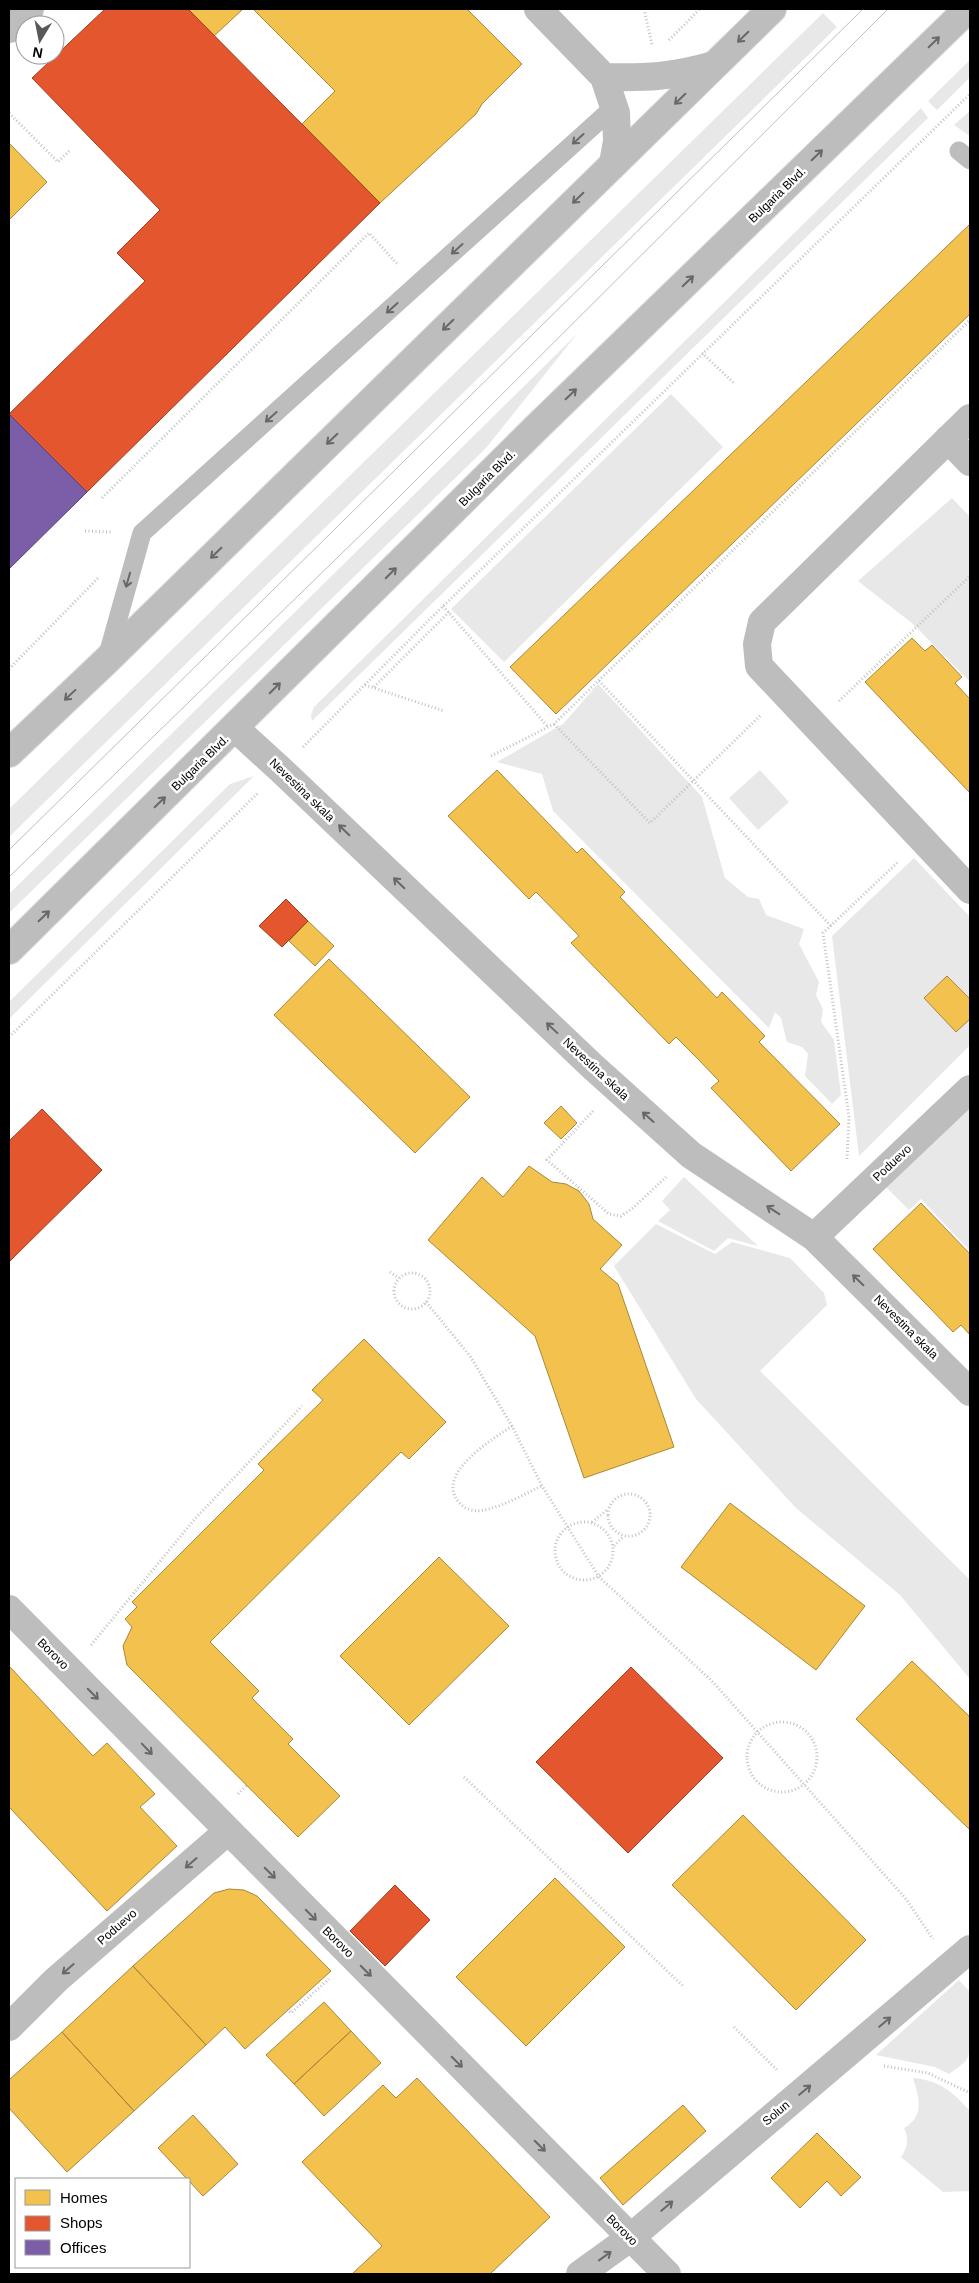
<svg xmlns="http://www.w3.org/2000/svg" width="979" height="2283" font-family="Helvetica,sans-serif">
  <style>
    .green { fill: #e8e8e8 }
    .homes { fill: #f2c14e; stroke: #a98737 }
    .shops { fill: #e4572e; stroke: #a03d20 }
    .offices { fill: #7b5ea7; stroke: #564275 }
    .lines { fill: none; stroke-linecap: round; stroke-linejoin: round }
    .primary-casing { stroke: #dbdbdb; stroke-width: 30 }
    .path { stroke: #c2c2c2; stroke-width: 3; stroke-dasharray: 1 2.5; stroke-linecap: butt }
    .service { stroke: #bdbdbd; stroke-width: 19 }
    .minor { stroke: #bdbdbd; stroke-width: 28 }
    .primary { stroke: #bdbdbd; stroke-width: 28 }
    .tram { stroke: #bdbdbd; stroke-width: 1 }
    .oneway { stroke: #686868 }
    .labels { text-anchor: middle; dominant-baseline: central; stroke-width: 5; stroke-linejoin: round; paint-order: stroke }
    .street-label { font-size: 12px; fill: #000; stroke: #fff }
  </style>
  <rect width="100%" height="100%" fill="#fff"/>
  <path class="green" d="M823 13 837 27 9 837V809Z
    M970 60V77L937 110 928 101Z
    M921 108 928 118 312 721 311 715 314 707Z
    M970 111V136L954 125Z
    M577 334 486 448 9 913V894Z
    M671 394 723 447 504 662 451 609Z
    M952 498 970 517V682L913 624 858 581Z
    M598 684 702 797 725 878 748 897 759 899 766 915 804 929 799 944 819 982 816 995 823 1009 821 1022 834 1040 841 1095 832 1104 805 1076 808 1054 802 1047 787 1042 781 1018 775 1012 769 1028 553 811 542 774 497 762 563 724Z
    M760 770 789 802 758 830 729 798Z
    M254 776 9 1019V1002L230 784Z
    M914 858 970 917V1045L859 1156 832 936Z
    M970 1091V1251L921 1199 909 1210 878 1179Z
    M684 1177 758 1246 728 1238 714 1251 658 1221 670 1210 662 1201Z
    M656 1224 715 1254 732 1242 790 1258 824 1293 827 1305 760 1371 970 1580V1679L900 1595 796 1508 696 1399 614 1266Z
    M959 1980 970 1992C970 2005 972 2051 967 2059 963 2065 954 2070 949 2074L935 2067 876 2055Z
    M913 2078C939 2080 953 2092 970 2111V2191L943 2192 901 2157C908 2147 909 2139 904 2128 925 2116 919 2097 913 2078Z"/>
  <path class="homes" d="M188 9H243L214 36Z
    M253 9H467L522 64 482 104 476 114 380 203 302 124 335 91Z
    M9 143 47 182 9 220Z
    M970 224V314L556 714 510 667Z
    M912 638 925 651 932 645 962 677 955 683 970 699V793L865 682Z
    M497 770 577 853 582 848 625 892 620 897 717 998 722 992 765 1036 759 1042 840 1124 791 1171 711 1088 719 1081 697 1058 676 1037 669 1044 571 943 579 936 536 892 529 899 448 816Z
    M308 921 334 946 315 966 289 941Z
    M329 959 470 1097 415 1153 274 1015Z
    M947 976 970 999V1019L956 1032 924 998Z
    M561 1106 577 1123 561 1139 544 1123Z
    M529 1166 552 1182 566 1184 579 1191 589 1204 593 1219 622 1245 600 1269 618 1284 674 1447 584 1478 535 1336 428 1240 482 1177 503 1197Z
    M921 1203 970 1254V1335L961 1325 953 1332 873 1249Z
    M364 1339 446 1422 409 1459 401 1452 210 1642 259 1691 252 1698 293 1739 288 1744 340 1796 298 1837 127 1665 123 1646 132 1627 125 1619 137 1607 132 1602 264 1470 258 1464 323 1400 312 1390Z
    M730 1503 865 1606 816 1670 681 1567Z
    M439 1557 509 1626 409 1725 340 1656Z
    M912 1661 970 1717V1830L856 1719Z
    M9 1666 93 1756 107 1743 155 1794 140 1807 177 1846 107 1911 9 1807Z
    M743 1815 866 1940 796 2010 672 1885Z
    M555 1878 625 1947 526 2046 456 1977Z
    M229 1889 244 1890 257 1896 331 1971 245 2049 225 2027 206 2045 133 1966 214 1893Z
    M133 1966 206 2045 134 2111 62 2032Z
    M324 2002 351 2031 294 2084 266 2055Z
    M351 2031 381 2063 324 2116 294 2084Z
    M62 2032 134 2111 67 2172 9 2108V2080Z
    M417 2078 550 2217 490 2274H352L382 2246 302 2162 383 2085 396 2098Z
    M683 2105 706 2131 623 2205 600 2178Z
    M193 2115 238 2164 203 2196 158 2148Z
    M817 2133 861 2177 841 2196 827 2181 800 2208 771 2178Z"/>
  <path class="shops" d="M105 9H188L380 203 87 492 9 414 145 281 117 253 160 210 32 78Z
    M286 899 308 921 282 947 259 926Z
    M42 1109 102 1170 9 1262V1141Z
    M631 1667 723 1758 628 1853 536 1762Z
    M395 1885 430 1920 385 1966 350 1931Z"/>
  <path class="offices" d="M9 414 87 492 9 569Z"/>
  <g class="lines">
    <g class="primary-casing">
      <path id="primary" d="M9 753 106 661 772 9
        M9 950 536 428 968 9"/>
    </g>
    <path class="path" d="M644 9 652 45
      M669 40 700 9
      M9 113 58 162 70 150
      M702 353 735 384
      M102 498 369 233 398 265
      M85 531 113 532
      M443 606 548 727
      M9 669 99 577
      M599 681 831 926
      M365 685 444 711
      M374 687 449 612
      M839 701 970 576
      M554 724 650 823 761 715
      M303 747 432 617 970 94
      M491 756 554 724 970 320
      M9 1037 258 793
      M593 1111 547 1160 609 1214 621 1216 633 1208 666 1177
      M847 1159 849 1117 823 933 898 862
      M390 1272 399 1278
      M394 1291a18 18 0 1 1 36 0a18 18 0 1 1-36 0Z
      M426 1302 470 1356 512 1426 542 1486 599 1577 712 1681 906 1899 933 1939
      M512 1426C493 1439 436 1473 458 1501 464 1510 475 1512 485 1510 504 1506 524 1494 542 1486
      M608 1515a21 21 0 1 1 42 0a21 21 0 1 1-42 0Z
      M555 1551a29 29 0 1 1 58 0a29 29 0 1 1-58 0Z
      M592 1522 607 1510
      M614 1546 624 1536
      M91 1645 194 1520 302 1406
      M747 1757a35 35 0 1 1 70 0a35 35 0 1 1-70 0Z
      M464 1777 683 1986
      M238 1794 246 1786
      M284 2007 291 2013 329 1979
      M734 2027 778 2071
      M884 2066 928 2073 970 2093"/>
    <path class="service" d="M959 151 970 160
      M107 658 142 533 614 107"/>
    <path class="minor" d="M538 9 604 77 616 113 617 141 613 164
      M9 29 30 9
      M604 77C647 78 672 77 714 65
      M970 418 762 622 757 644 759 666 970 890
      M948 439 970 462
      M235 728 281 770 592 1066 691 1155 814 1237 970 1392
      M814 1237 970 1089
      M9 1609 667 2274
      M9 2027 56 1980 228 1831
      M580 2274 630 2238 970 1949"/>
    <use href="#primary" class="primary"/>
    <path class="tram" d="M9 850 863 9
      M9 877 375 521 888 9"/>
  </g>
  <defs><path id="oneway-shaft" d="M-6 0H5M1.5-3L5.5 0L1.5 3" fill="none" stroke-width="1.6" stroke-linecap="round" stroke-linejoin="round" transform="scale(1.25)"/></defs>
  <g class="oneway">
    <use href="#oneway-shaft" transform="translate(743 37) rotate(136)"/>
    <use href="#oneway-shaft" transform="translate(934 42) rotate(-44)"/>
    <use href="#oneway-shaft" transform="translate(680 99) rotate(136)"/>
    <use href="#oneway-shaft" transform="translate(578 139) rotate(138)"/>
    <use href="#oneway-shaft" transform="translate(817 155) rotate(-44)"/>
    <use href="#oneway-shaft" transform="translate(578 198) rotate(136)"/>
    <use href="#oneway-shaft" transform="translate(457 249) rotate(138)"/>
    <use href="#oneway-shaft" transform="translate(688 281) rotate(-44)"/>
    <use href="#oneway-shaft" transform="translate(392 308) rotate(138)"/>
    <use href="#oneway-shaft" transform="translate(448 325) rotate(136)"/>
    <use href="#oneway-shaft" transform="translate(571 394) rotate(-44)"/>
    <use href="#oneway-shaft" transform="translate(271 417) rotate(138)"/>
    <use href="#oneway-shaft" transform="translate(332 439) rotate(136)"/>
    <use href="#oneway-shaft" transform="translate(216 553) rotate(136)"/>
    <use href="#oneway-shaft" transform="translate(391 573) rotate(-45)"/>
    <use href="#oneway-shaft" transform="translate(128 580) rotate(106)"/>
    <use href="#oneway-shaft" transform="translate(275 688) rotate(-45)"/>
    <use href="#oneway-shaft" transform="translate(70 695) rotate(137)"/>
    <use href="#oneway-shaft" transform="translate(160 802) rotate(-44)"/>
    <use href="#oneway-shaft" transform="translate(344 830) rotate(-136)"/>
    <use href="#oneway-shaft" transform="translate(399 883) rotate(-136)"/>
    <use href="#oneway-shaft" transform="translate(44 916) rotate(-44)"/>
    <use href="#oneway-shaft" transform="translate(552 1028) rotate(-137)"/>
    <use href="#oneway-shaft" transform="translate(648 1117) rotate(-138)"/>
    <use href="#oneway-shaft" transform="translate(773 1210) rotate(-147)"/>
    <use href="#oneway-shaft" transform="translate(858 1280) rotate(-136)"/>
    <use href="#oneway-shaft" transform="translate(93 1694) rotate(45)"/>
    <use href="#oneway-shaft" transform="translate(147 1749) rotate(46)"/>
    <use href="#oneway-shaft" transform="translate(191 1863) rotate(139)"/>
    <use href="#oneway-shaft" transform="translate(270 1873) rotate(45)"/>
    <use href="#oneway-shaft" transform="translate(311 1915) rotate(45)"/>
    <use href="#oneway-shaft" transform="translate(68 1969) rotate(139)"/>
    <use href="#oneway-shaft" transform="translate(366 1971) rotate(45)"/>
    <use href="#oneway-shaft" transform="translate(885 2022) rotate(-40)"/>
    <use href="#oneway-shaft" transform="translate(457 2062) rotate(45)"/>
    <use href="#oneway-shaft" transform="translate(805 2090) rotate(-40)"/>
    <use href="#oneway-shaft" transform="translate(540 2146) rotate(45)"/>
    <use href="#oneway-shaft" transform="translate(667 2206) rotate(-40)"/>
    <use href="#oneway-shaft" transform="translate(605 2256) rotate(-36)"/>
  </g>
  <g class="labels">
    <g class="street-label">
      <text transform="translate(777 195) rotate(-44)">Bulgaria Blvd.</text>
      <text transform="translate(487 478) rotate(-45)">Bulgaria Blvd.</text>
      <text transform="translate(200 763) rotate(-44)">Bulgaria Blvd.</text>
      <text transform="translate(302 790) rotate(44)">Nevestina skala</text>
      <text transform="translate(596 1069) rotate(43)">Nevestina skala</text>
      <text transform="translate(892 1163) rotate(-43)">Poduevo</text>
      <text transform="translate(906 1327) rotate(45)">Nevestina skala</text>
      <text transform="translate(53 1654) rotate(45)">Borovo</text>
      <text transform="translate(117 1927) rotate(-41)">Poduevo</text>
      <text transform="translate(338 1942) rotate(45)">Borovo</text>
      <text transform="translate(776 2113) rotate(-40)">Solun</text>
      <text transform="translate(622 2230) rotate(45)">Borovo</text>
    </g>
  </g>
  <rect width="979" height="2283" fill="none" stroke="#000000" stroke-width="20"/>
  <rect x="15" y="2178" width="175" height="90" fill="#ffffff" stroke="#999999"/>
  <rect x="25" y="2190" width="25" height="15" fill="#f2c14e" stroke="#999999"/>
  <text x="60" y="2203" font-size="15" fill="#000000">Homes</text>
  <rect x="25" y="2216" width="25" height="15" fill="#e4572e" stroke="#999999"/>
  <text x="60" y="2228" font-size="15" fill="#000000">Shops</text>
  <rect x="25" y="2240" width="25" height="15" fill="#7b5ea7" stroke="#999999"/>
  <text x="60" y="2253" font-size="15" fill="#000000">Offices</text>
  <g transform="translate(40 40) rotate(190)"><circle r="24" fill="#ffffff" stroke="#999999"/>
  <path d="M0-4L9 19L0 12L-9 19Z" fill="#595959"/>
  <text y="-8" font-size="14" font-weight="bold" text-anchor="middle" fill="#000000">N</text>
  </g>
</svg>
